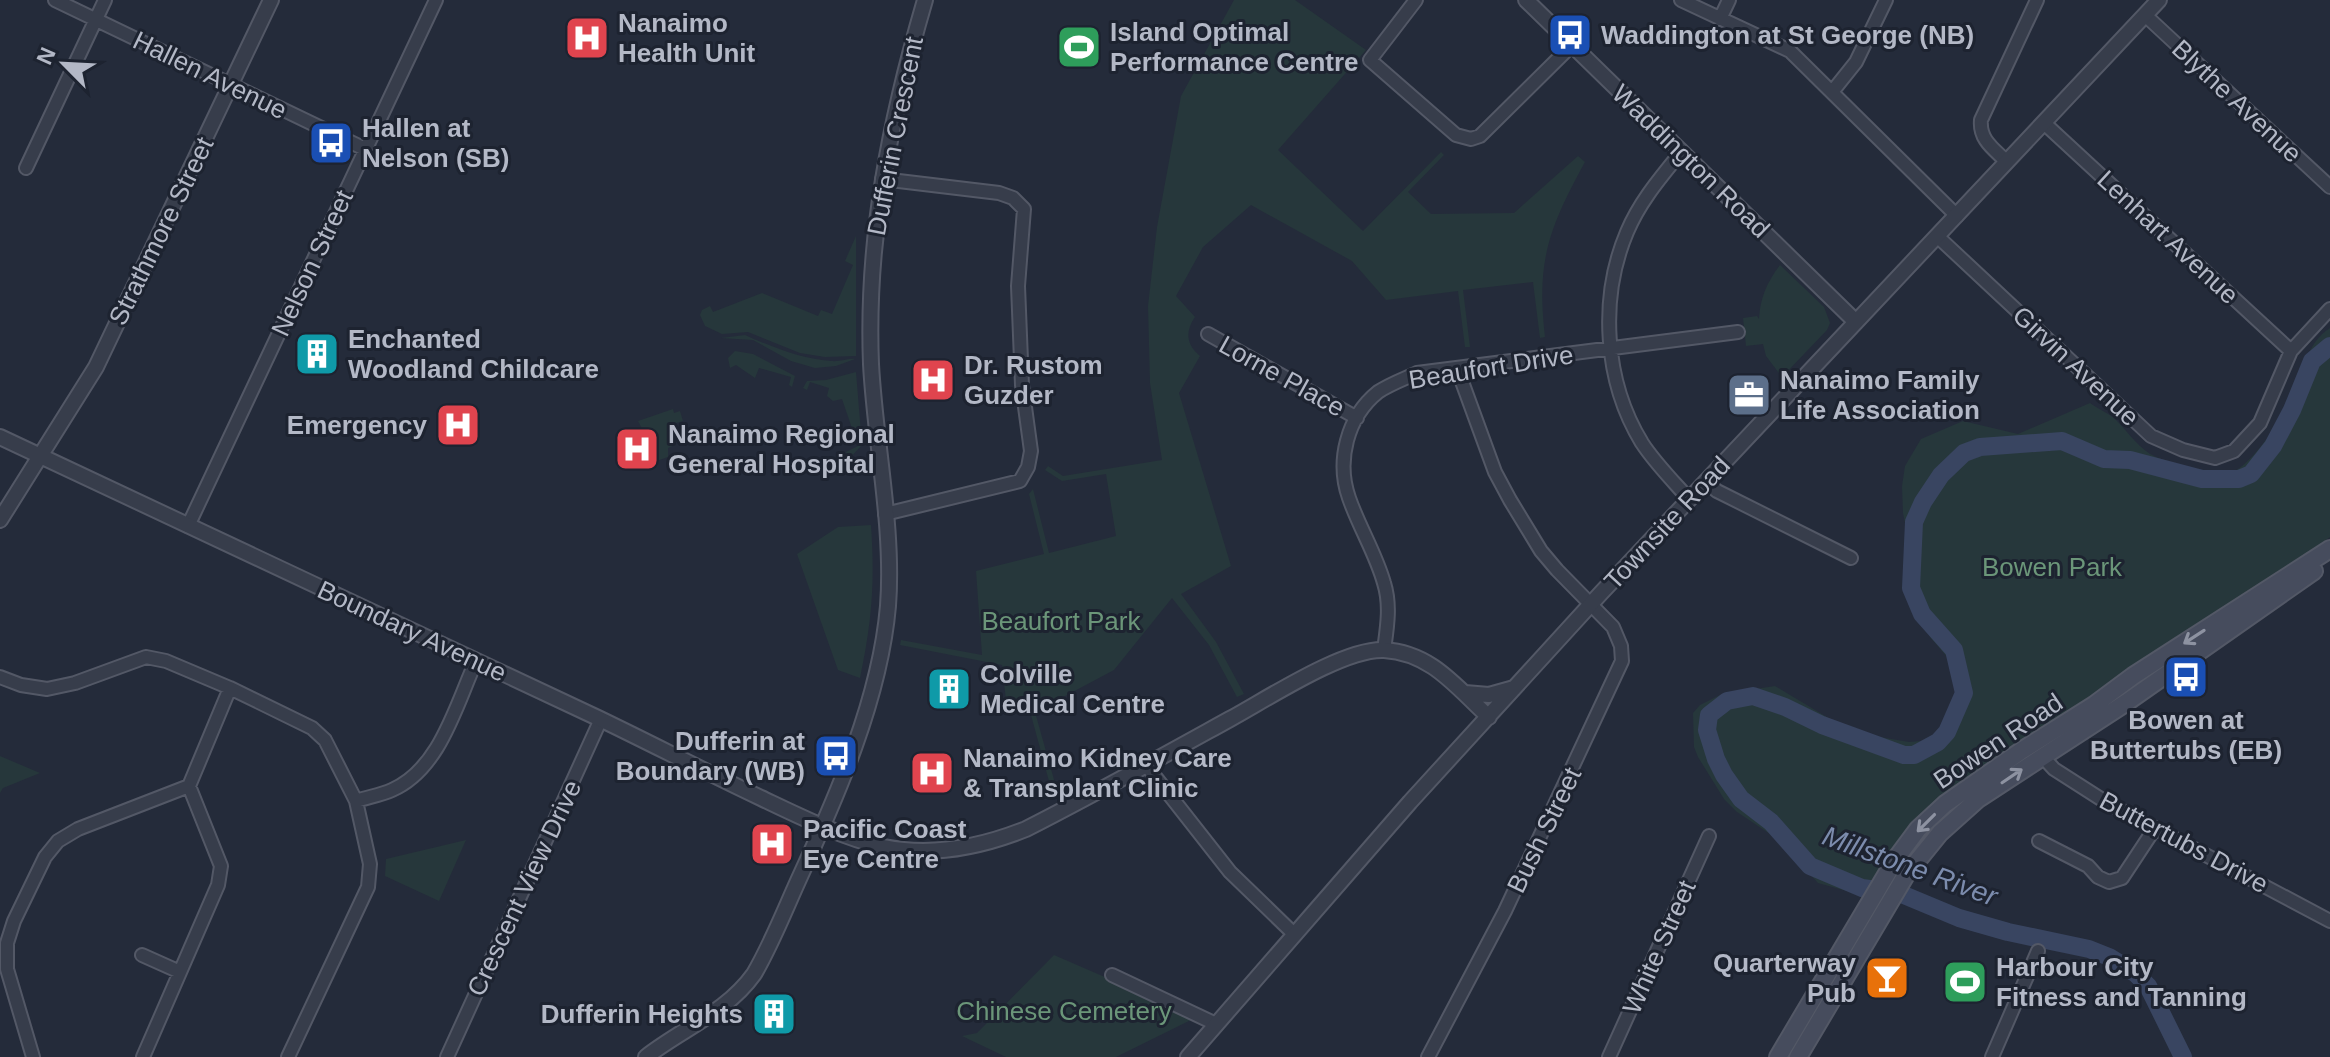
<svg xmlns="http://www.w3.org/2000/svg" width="2330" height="1057" font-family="Helvetica,sans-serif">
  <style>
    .green { fill: #26373b }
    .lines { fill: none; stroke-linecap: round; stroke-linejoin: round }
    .river { stroke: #394561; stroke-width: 18 }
    .minor-casing { stroke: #535866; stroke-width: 16 }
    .tertiary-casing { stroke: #535866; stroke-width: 18 }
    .secondary-casing { stroke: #535866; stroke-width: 20 }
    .minor { stroke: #373d4b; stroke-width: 12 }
    .tertiary { stroke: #373d4b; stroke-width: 14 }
    .secondary { stroke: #464c5d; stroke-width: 16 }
    .oneway { stroke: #8d92a1 }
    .labels { text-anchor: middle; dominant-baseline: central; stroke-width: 6; stroke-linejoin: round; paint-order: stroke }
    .poi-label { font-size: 26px; font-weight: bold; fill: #b3b8c6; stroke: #1d2330; text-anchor: start }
    .street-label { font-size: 26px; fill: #b3b8c6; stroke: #1d2330 }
    .park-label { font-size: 26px; fill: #6b9679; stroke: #1d2330 }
    .water-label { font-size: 28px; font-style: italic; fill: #7c8cad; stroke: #1d2330 }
  </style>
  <rect width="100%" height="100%" fill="#242b3a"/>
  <path class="green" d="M1234 0H1295L1366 50 1278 150 1363 231 1441 152 1444 155 1408 192 1431 214 1514 213 1578 156 1585 162C1549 228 1536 261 1545 337L1540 338 1533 282 1463 290 1470 347H1465L1458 291 1386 300 1352 261 1251 205 1203 247 1176 296 1195 317C1185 331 1186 345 1200 356L1179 393 1231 566 1181 594 1216 642 1244 694 1237 697 1209 645 1172 598 1114 670 1035 712 1058 794 1053 796 1031 715 1024 707 1007 709 1002 665 900 645 901 640 982 655 976 571 1044 554 1029 494 1033 489 1049 553 1116 536 1106 474 1062 481 1045 470 1048 466 1063 476 1162 460 1150 383 1148 306 1157 227 1181 96Z
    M856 236V356L825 357 800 353 748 332 722 334 705 326 700 315 702 310 710 306 713 312 762 293 818 316 821 310 832 314 853 265 845 261Z
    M1780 265 1824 307 1830 323 1827 330 1782 377 1766 356 1763 344 1746 346 1743 318 1757 316 1759 319C1760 298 1767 282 1780 265Z
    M2330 328V537L1961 793 1884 872 1872 898 1818 883 1779 840 1737 812 1724 799 1698 757 1694 747 1693 713 1700 705 1722 694 1775 686 1835 722 1868 735 1909 742 1921 741 1941 731 1963 702 1964 691 1953 664 1930 637 1924 624 1913 588 1910 547 1903 513 1902 486 1905 466 1921 439 1963 421 2018 434 2090 403C2098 409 2109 413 2116 420 2128 432 2140 450 2156 457 2168 462 2217 476 2228 474 2248 471 2286 414 2294 396 2304 372 2306 343 2330 328Z
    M745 335C772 347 801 359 831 361 840 362 849 358 855 359L836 366 815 368 791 361 753 340 721 338Z
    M735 351 753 354 795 376 792 387 789 385 791 377 759 368 755 378 736 365 730 368 728 358Z
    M856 372 862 445 848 460 846 452 858 446 842 399 833 401 827 396 829 388 810 382 807 390 803 388 807 381 826 380Z
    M673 409 674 413 680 411 683 421 673 424 676 434 672 435 671 440 675 445 668 448V457L645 465 640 450 651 446 638 421Z
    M871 525C875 583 872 621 860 678L838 670 797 554 838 527Z
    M0 755V756L40 773 3 788 0 793Z
    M466 840 439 901 385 876 386 859Z
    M1054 955 1197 1017 1116 1057H1006L962 1036 977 1033Z"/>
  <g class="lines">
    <path class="river" d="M2183 1057 2148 986 2135 973 2109 957 2089 949 2008 932 1959 918 1899 893 1862 888 1810 866 1771 822 1741 799 1724 775 1716 759 1707 730 1709 715 1727 701 1753 696 1785 707 1822 725 1904 755H1914L1938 742 1947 732 1964 693 1954 650 1922 614 1911 588 1914 522 1923 502 1941 475 1964 453 1980 447 2062 441 2104 459 2130 460 2202 479H2239L2251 474 2273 446 2292 410 2312 361 2330 346"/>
    <g class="minor-casing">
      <path id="minor" d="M55 0 365 149
        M1416 0 1370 60 1456 135 1471 139 1480 136 1572 45
        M1681 0 1790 51 1957 216
        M2145 15 2330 187
        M1720 19 1729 0
        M1832 92 1856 62 1886 0
        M2044 123 2291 351
        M1682 151C1661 177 1640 201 1627 232 1599 298 1604 381 1642 443 1655 463 1673 481 1689 499
        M2007 162C1994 149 1979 140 1981 120L2037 0
        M26 168 105 0
        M882 179 999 193 1013 198 1024 209 1018 286 1022 385 1031 451 1028 467 1020 481 885 514
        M1937 236 2151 436 2183 450 2215 458 2234 451 2260 423 2291 351 2330 309
        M1208 334 1357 418
        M1706 482 1717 491 1851 558
        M188 526 436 0
        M1384 650C1387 628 1391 605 1384 583 1376 554 1359 527 1349 498 1336 461 1347 417 1378 392 1390 384 1404 379 1417 373L1738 332
        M0 677 21 685 47 689 75 683 146 657 166 661 230 688 312 728 325 740 356 801 370 864 368 887 288 1057
        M2043 757 2054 769 2104 801 2330 921
        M1146 765 1230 872 1294 934
        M356 801C368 797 381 795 392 790 440 769 456 705 476 661
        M2039 841 2088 866 2098 877 2109 882 2122 878 2155 828
        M142 955 180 972
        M1112 975 1216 1024
        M33 1057 7 969V943L14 921 45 857 58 841 78 829 189 786 230 688
        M143 1057 218 885 221 866 189 786
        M447 1057 601 719
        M1428 1057 1505 911 1622 661 1621 646 1613 627 1557 570 1541 551 1510 500 1495 472 1457 368
        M1609 1057 1709 836
        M1992 1057 2038 951"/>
    </g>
    <g class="tertiary-casing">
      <path id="tertiary" d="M1526 0 1856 322
        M0 437C199 531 399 623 598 718 652 744 706 772 761 798 801 817 841 837 884 847 933 857 981 847 1026 829 1095 794 1163 756 1230 719 1267 699 1344 648 1384 650 1432 653 1456 687 1489 717
        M0 520 96 367 271 0
        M1465 693 1489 695 1514 688
        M646 1057C683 1028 726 1013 754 974 771 945 784 912 798 881 837 796 880 699 888 606 894 528 875 442 871 364 866 239 890 119 925 0
        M1188 1057 1410 802 1601 593 2159 0"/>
    </g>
    <g class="secondary-casing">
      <path id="secondary" d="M1778 1057 1895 860 1918 829 1945 804 2021 751 2094 705 2133 676 2330 549
        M1798 1057 1906 875 1940 833 1978 799 2127 702 2314 571"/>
    </g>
    <use href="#minor" class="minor"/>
    <use href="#tertiary" class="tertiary"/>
    <use href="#secondary" class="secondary"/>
  </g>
  <defs><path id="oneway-shaft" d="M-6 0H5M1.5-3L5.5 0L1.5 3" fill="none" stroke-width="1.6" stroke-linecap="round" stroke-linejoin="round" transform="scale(2)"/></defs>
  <g class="oneway">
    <use href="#oneway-shaft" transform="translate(2194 637) rotate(147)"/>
    <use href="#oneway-shaft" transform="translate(2012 776) rotate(-34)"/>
    <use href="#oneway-shaft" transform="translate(1926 823) rotate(135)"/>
  </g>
  <defs>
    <g id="bus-square" transform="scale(2.3)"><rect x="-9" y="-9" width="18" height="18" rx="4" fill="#1a4fb4" stroke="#1d2330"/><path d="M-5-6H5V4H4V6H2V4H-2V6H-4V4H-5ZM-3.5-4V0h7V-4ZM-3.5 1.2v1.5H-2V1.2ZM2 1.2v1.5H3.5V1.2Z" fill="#fff"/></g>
    <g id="hospital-square" transform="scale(2.3)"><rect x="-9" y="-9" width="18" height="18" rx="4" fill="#e0444e" stroke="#1d2330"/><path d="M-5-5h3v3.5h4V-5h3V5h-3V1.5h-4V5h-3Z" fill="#fff"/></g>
    <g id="stadium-square" transform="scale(2.3)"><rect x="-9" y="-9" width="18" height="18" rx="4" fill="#2e9e5b" stroke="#1d2330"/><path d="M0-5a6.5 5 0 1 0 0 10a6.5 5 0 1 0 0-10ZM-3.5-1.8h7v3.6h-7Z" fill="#fff"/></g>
    <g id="building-square" transform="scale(2.3)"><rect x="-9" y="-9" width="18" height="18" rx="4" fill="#0f9aa8" stroke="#1d2330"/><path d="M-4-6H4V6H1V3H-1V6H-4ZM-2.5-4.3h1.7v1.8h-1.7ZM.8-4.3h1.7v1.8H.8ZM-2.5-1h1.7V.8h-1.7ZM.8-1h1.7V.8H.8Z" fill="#fff"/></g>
    <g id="office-square" transform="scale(2.3)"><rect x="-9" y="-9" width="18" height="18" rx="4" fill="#5c6f8a" stroke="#1d2330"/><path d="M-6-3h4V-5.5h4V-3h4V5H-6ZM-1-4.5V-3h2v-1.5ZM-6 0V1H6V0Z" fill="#fff"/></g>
    <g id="bar-square" transform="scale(2.3)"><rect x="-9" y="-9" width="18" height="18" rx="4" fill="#e8710a" stroke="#1d2330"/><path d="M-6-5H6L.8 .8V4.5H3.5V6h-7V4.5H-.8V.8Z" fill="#fff"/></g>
  </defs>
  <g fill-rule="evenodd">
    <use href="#bus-square" x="1570" y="35"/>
    <use href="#hospital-square" x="587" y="38"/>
    <use href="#stadium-square" x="1079" y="47"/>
    <use href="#bus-square" x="331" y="143"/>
    <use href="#building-square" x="317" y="354"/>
    <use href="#hospital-square" x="933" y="380"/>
    <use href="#office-square" x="1749" y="395"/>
    <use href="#hospital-square" x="458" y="425"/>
    <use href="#hospital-square" x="637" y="449"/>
    <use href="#bus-square" x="2186" y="677"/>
    <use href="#building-square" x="949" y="689"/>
    <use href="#bus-square" x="836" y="756"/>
    <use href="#hospital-square" x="932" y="773"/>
    <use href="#hospital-square" x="772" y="844"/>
    <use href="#bar-square" x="1887" y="978"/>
    <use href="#stadium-square" x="1965" y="982"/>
    <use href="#building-square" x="774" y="1014"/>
  </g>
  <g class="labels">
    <g class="poi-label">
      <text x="618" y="23">Nanaimo<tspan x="618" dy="30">Health Unit</tspan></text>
      <text x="1110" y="32">Island Optimal<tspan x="1110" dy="30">Performance Centre</tspan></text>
      <text x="1601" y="35">Waddington at St George (NB)</text>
      <text x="362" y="128">Hallen at<tspan x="362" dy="30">Nelson (SB)</tspan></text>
      <text x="348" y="339">Enchanted<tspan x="348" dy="30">Woodland Childcare</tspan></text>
      <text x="964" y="365">Dr. Rustom<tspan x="964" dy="30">Guzder</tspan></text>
      <text x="1780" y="380">Nanaimo Family<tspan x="1780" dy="30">Life Association</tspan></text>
      <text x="427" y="425" text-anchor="end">Emergency</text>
      <text x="668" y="434">Nanaimo Regional<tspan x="668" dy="30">General Hospital</tspan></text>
      <text x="980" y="674">Colville<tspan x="980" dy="30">Medical Centre</tspan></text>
      <text x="2186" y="720" text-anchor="middle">Bowen at<tspan x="2186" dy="30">Buttertubs (EB)</tspan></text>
      <text x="805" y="741" text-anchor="end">Dufferin at<tspan x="805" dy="30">Boundary (WB)</tspan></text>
      <text x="963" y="758">Nanaimo Kidney Care<tspan x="963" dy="30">&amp; Transplant Clinic</tspan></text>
      <text x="803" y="829">Pacific Coast<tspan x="803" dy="30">Eye Centre</tspan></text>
      <text x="1856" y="963" text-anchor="end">Quarterway<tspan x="1856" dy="30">Pub</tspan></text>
      <text x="1996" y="967">Harbour City<tspan x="1996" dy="30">Fitness and Tanning</tspan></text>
      <text x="743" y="1014" text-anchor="end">Dufferin Heights</text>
    </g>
    <g class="street-label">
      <text transform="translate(210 75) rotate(26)">Hallen Avenue</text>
      <text transform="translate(2237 101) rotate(43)">Blythe Avenue</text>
      <text transform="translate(895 136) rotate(-79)">Dufferin Crescent</text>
      <text transform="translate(1691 161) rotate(44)">Waddington Road</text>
      <text transform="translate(161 231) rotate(-64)">Strathmore Street</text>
      <text transform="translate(2168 237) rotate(43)">Lenhart Avenue</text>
      <text transform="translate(312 263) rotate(-65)">Nelson Street</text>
      <text transform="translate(2076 366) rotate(43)">Girvin Avenue</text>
      <text transform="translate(1491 367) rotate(-9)">Beaufort Drive</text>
      <text transform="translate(1282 376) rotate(29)">Lorne Place</text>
      <text transform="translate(1667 523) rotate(-47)">Townsite Road</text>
      <text transform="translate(412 631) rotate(25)">Boundary Avenue</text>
      <text transform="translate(1998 741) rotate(-34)">Bowen Road</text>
      <text transform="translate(1544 830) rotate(-64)">Bush Street</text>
      <text transform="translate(2184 842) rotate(28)">Buttertubs Drive</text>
      <text transform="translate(524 888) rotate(-65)">Crescent View Drive</text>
      <text transform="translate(1659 947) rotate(-66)">White Street</text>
    </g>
    <g class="park-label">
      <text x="2052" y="567">Bowen Park</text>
      <text x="1061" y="621">Beaufort Park</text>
      <text x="1064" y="1011">Chinese Cemetery</text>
    </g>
    <g class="water-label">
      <text transform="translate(1910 866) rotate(20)">Millstone River</text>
    </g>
  </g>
  <g transform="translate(64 64) rotate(294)" stroke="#1d2330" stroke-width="6" paint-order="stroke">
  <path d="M0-6L14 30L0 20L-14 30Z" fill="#b3b8c6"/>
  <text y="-12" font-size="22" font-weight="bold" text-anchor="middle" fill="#b3b8c6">N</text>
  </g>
</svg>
